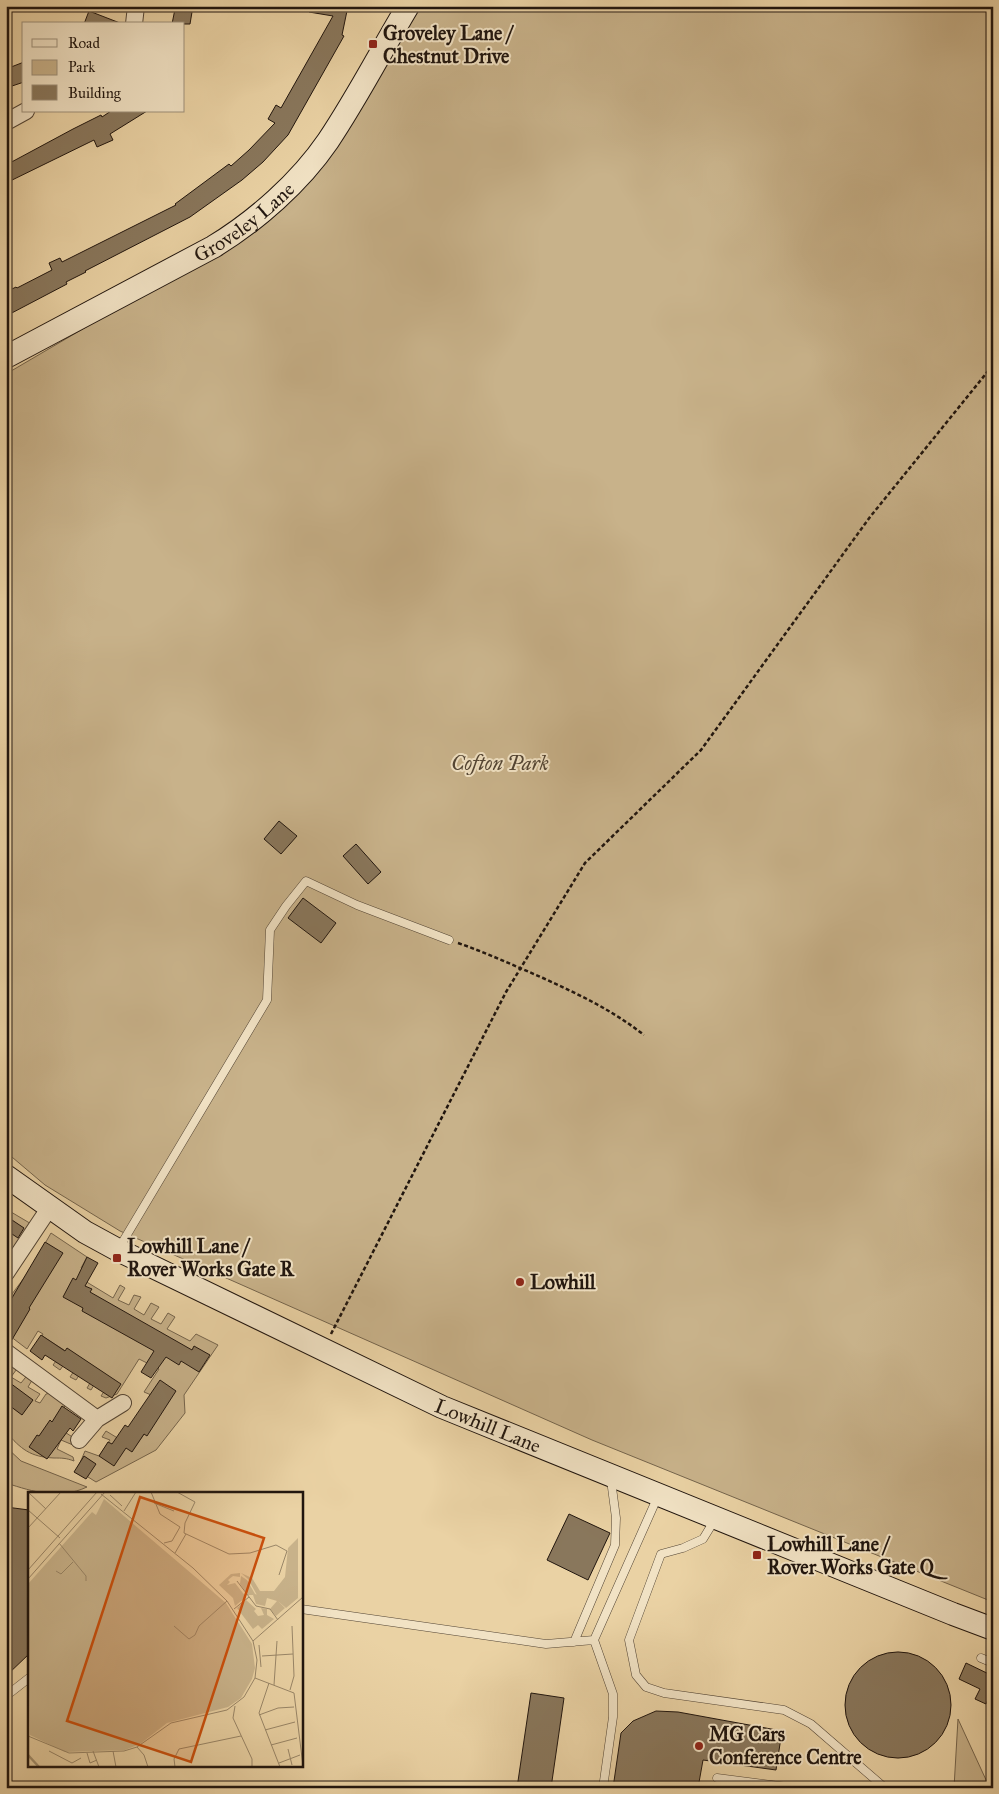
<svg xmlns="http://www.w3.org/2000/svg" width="999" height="1794" font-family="'IM FELL Great Primer',serif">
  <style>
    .green { fill: #c8b28a; stroke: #74644c }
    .building { fill: #89775c; stroke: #20150e }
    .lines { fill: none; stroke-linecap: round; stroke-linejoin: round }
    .lane-casing { stroke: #524434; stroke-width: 9 }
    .street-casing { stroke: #524434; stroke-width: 18 }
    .secondary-casing { stroke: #20150e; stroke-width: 24 }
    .path { stroke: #20150e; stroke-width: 2.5; stroke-dasharray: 4 2.5; stroke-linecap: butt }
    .lane { stroke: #f1e2c4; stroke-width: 8 }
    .street { stroke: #f1e2c4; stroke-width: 16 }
    .secondary { stroke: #f1e2c4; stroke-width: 22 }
    .poi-dot { fill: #8f2418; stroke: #f1e2c4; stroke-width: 2 }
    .labels { text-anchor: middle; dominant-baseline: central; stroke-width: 4; stroke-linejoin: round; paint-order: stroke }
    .poi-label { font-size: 20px; font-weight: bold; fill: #20150e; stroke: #f1e2c4; text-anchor: start }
    .street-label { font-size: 20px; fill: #20150e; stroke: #f1e2c4 }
    .park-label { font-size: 20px; font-style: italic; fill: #524433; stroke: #f1e2c4 }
    .inset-river { fill: none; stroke: #a59271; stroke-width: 2.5 }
    .inset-road { fill: none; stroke: #998668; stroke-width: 1 }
    .view { fill: #ca4f0c; fill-opacity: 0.15; stroke: #ca4f0c; stroke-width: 2.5 }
    .inset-edge { fill: none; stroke: #20150e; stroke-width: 2.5 }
  </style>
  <rect width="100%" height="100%" fill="#ead2a4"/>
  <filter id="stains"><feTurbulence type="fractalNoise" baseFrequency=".004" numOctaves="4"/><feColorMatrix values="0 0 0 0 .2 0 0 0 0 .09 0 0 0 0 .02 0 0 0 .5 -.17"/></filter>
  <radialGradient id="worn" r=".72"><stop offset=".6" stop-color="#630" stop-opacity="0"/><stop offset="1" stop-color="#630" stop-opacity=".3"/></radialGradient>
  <path class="green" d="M419 6H993V1602L592 1440 120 1231 45 1185 6 1152V374L265 222Z
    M6 1209 33 1225 6 1265Z
    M51 1233 87 1257 81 1268 89 1272 85 1281 113 1298 120 1285 125 1288 118 1300 129 1305 134 1295 141 1297 134 1309 144 1315 151 1303 159 1307 151 1319 161 1324 168 1313 175 1317 167 1329 190 1341 196 1334 218 1345 184 1395 185 1413 156 1450 96 1482 77 1470 85 1451 99 1456 110 1440 102 1437 106 1431 134 1448 168 1402 144 1392 159 1369 139 1359 117 1394 106 1398 101 1396 105 1390 94 1385 91 1390 87 1388 93 1378 80 1374 76 1380 70 1377 76 1368 65 1363 60 1370 53 1365 64 1350 42 1336 43 1334 38 1331 27 1349 6 1333V1302L30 1270Z
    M12 1362 19 1366 11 1377 21 1383 29 1373 34 1377 28 1387 40 1394 35 1401 40 1403 46 1394 51 1393 67 1402 54 1425 77 1440V1444L73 1445 61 1440 57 1449 73 1457 74 1461C66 1458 62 1458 54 1458 30 1457 21 1449 6 1432V1368Z
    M6 1447 21 1461 87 1487C59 1500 34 1492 6 1483Z
    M958 1719 987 1782 993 1786V1788H954Z"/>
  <path class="building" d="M309 6H348L342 35 344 36 288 135 263 162 242 180 190 217 85 271 86 272 66 282 67 284 6 316V292L16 287 17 288 52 270 49 263 60 258 62 262 176 205 175 204 229 164 231 166 249 150 275 123 268 119 276 105 281 108 333 16 309 12Z
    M175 9 192 12 190 24H172Z
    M89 11 120 23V24H84Z
    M24 62V82L6 88V69Z
    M111 111H147L110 134 113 140 97 147 94 140 6 183V165L73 129 101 115 102 117Z
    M279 821 297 836 281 854 264 839Z
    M356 844 381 872 368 884 343 856Z
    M303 898 336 923 321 943 288 918Z
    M6 1216 24 1228 18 1238 6 1230Z
    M45 1242 63 1253 29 1308 30 1309 10 1343 6 1342V1308Z
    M87 1257 98 1263 85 1286 92 1289 90 1292 192 1350 194 1346 210 1355 199 1372 181 1361 179 1365 166 1357 151 1378 141 1372 154 1351 82 1311 83 1308 63 1297 73 1278 76 1280Z
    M41 1335 65 1351 67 1348 121 1384 112 1398 45 1355 42 1360 30 1351Z
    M6 1380 33 1400 22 1415 6 1403Z
    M160 1380 176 1391 147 1436 144 1434 132 1452 126 1448 114 1466 99 1456 108 1442 112 1444 125 1425 128 1427Z
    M62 1406 81 1419 73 1431 70 1428 47 1459 29 1447 37 1435 39 1436 50 1420 52 1422Z
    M84 1456 96 1464 86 1479 74 1472Z
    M6 1507 29 1510V1654L6 1676Z
    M569 1514 610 1533 588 1580 547 1560Z
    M845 1705a53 53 0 1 1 106 0a53 53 0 1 1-106 0Z
    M966 1663 993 1676V1697L990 1695 986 1704 975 1699 980 1689 959 1679Z
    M531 1693 564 1698 551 1788H517Z
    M656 1711 678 1712 782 1731 776 1770 703 1760 698 1788H613L621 1733 633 1721Z"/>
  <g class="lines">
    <g class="lane-casing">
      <path id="lane" d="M119 1248 267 1000 270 930 286 906 306 881 357 905 449 940
        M714 1521 703 1539 683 1548 661 1554 629 1640 636 1675 646 1687 664 1693 784 1710 811 1724 885 1788
        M301 1609 546 1644 594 1640 613 1694V1717L603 1788
        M594 1640 658 1496
        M574 1642 615 1545 616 1518 611 1480
        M981 1658 993 1663
        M6 1696 29 1678
        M717 1778 795 1788"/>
    </g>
    <g class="street-casing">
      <path id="street" d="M134 24 136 6
        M6 122 26 111
        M6 1273 50 1207
        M6 1352 97 1419
        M79 1440 97 1419 123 1403"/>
    </g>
    <g class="secondary-casing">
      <g id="secondary">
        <path id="s1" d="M6 357 213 247C256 221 300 182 328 141 357 98 381 51 408 6"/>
        <path id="s2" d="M6 1176 85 1232 118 1250 442 1407 953 1614 993 1629"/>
      </g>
    </g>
    <path class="path" d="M458 943C487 953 515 966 543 978 580 995 612 1010 644 1035
      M331 1334 506 992 585 863 701 750 870 517 993 365"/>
    <use href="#lane" class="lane"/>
    <use href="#street" class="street"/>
    <use href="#secondary" class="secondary"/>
  </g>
  <g class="poi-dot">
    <rect x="368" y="39" width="10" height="10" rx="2.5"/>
    <rect x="112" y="1253" width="10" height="10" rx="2.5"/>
    <circle cx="520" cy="1282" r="5"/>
    <rect x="752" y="1550" width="10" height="10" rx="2.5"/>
    <circle cx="699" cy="1746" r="5"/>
  </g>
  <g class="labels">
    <g class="poi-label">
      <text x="383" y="33">Groveley Lane /<tspan x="383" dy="23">Chestnut Drive</tspan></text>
      <text x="127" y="1246">Lowhill Lane /<tspan x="127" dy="23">Rover Works Gate R</tspan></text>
      <text x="530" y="1282">Lowhill</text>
      <text x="767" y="1544">Lowhill Lane /<tspan x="767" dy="23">Rover Works Gate Q</tspan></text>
      <text x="709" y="1734">MG Cars<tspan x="709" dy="23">Conference Centre</tspan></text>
    </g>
    <g class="street-label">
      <text stroke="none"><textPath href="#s1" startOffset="274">Groveley Lane</textPath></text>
      <text stroke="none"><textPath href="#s2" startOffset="544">Lowhill Lane</textPath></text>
    </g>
    <g class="park-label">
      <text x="500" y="763">Cofton Park</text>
    </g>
  </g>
  <g transform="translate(28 1492)">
    <rect width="275" height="275" fill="#ead2a4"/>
    <path d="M76 7 198 111 224 152 227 176 224 187 213 206 200 215 139 231 112 252 97 258 37 260 2 243 0 92 64 20 68 23ZM270 46V106L258 116 250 109 257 116 248 124 242 117 249 109 239 106 237 114 228 112 225 103H220L212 92 213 84 219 88 227 102 233 104 229 103 220 87 213 81 224 86 232 99H246L257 85 260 56ZM212 81V85L205 84 200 88 202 90 199 93 207 91 218 105 207 114 205 106 191 93 203 82ZM218 108 228 117 226 119 230 124 236 123 233 116 239 117V123L246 127 234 137 230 133 225 137 209 116Z" fill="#c8b28a"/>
    <path class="inset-river" d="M0 263 11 275"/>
    <path class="inset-road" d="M0 0 18 17M123 0 132 22 152 35 144 49 136 51M149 0 167 10 157 31 156 41 201 62 222 61 248 53 259 59 251 83M73 2 165 76 199 109 225 149M82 3 94 14M126 11 146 19M0 18 32 46M96 19 108 0M0 36 33 0M31 51 58 84V89M147 61 158 42M0 78 69 0M28 79 33 82 45 70M0 87 77 0M209 89 228 114 242 117 250 128M206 117 221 105M146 134 161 147 167 143 171 134 199 109M231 153 233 175M234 164 265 162M227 186 266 201 275 274M241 191 231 221 252 275M246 193 249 149M262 198 266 184 264 134M207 214 205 226 224 267V275M231 223 250 216 266 215M237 238 267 230M0 244 41 261 96 259 109 255 143 231 199 218 216 205 227 186 229 168 225 149 275 105M243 253 269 246M109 255 116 263 120 275M260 257 264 273M21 259 44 271 53 266M65 259 71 275M85 259 88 275M59 261 62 271 69 268M251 271 272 263M147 275 146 267 151 257 213 244"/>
    <path class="view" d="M112 5 236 46 163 270 39 229Z"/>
    <rect width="275" height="275" class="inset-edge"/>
  </g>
  <rect width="999" height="1794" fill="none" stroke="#ead2a4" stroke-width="25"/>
  <rect x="8" y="8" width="984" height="1779" fill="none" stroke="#20150e" stroke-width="2.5"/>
  <rect x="12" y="12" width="974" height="1769" fill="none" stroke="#20150e"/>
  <rect x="22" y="22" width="162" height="90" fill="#f1e2c4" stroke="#9d907b"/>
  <rect x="32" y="39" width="25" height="8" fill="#f1e2c4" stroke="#9d907b"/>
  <text x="68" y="48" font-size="15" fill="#20150e">Road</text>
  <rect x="32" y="60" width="25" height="15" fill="#c8b28a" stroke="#9d907b"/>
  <text x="68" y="72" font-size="15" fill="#20150e">Park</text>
  <rect x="32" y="85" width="25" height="15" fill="#89775c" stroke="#9d907b"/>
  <text x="68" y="98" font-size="15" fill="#20150e">Building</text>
  <rect width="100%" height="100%" filter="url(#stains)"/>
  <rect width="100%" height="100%" fill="url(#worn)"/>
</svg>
